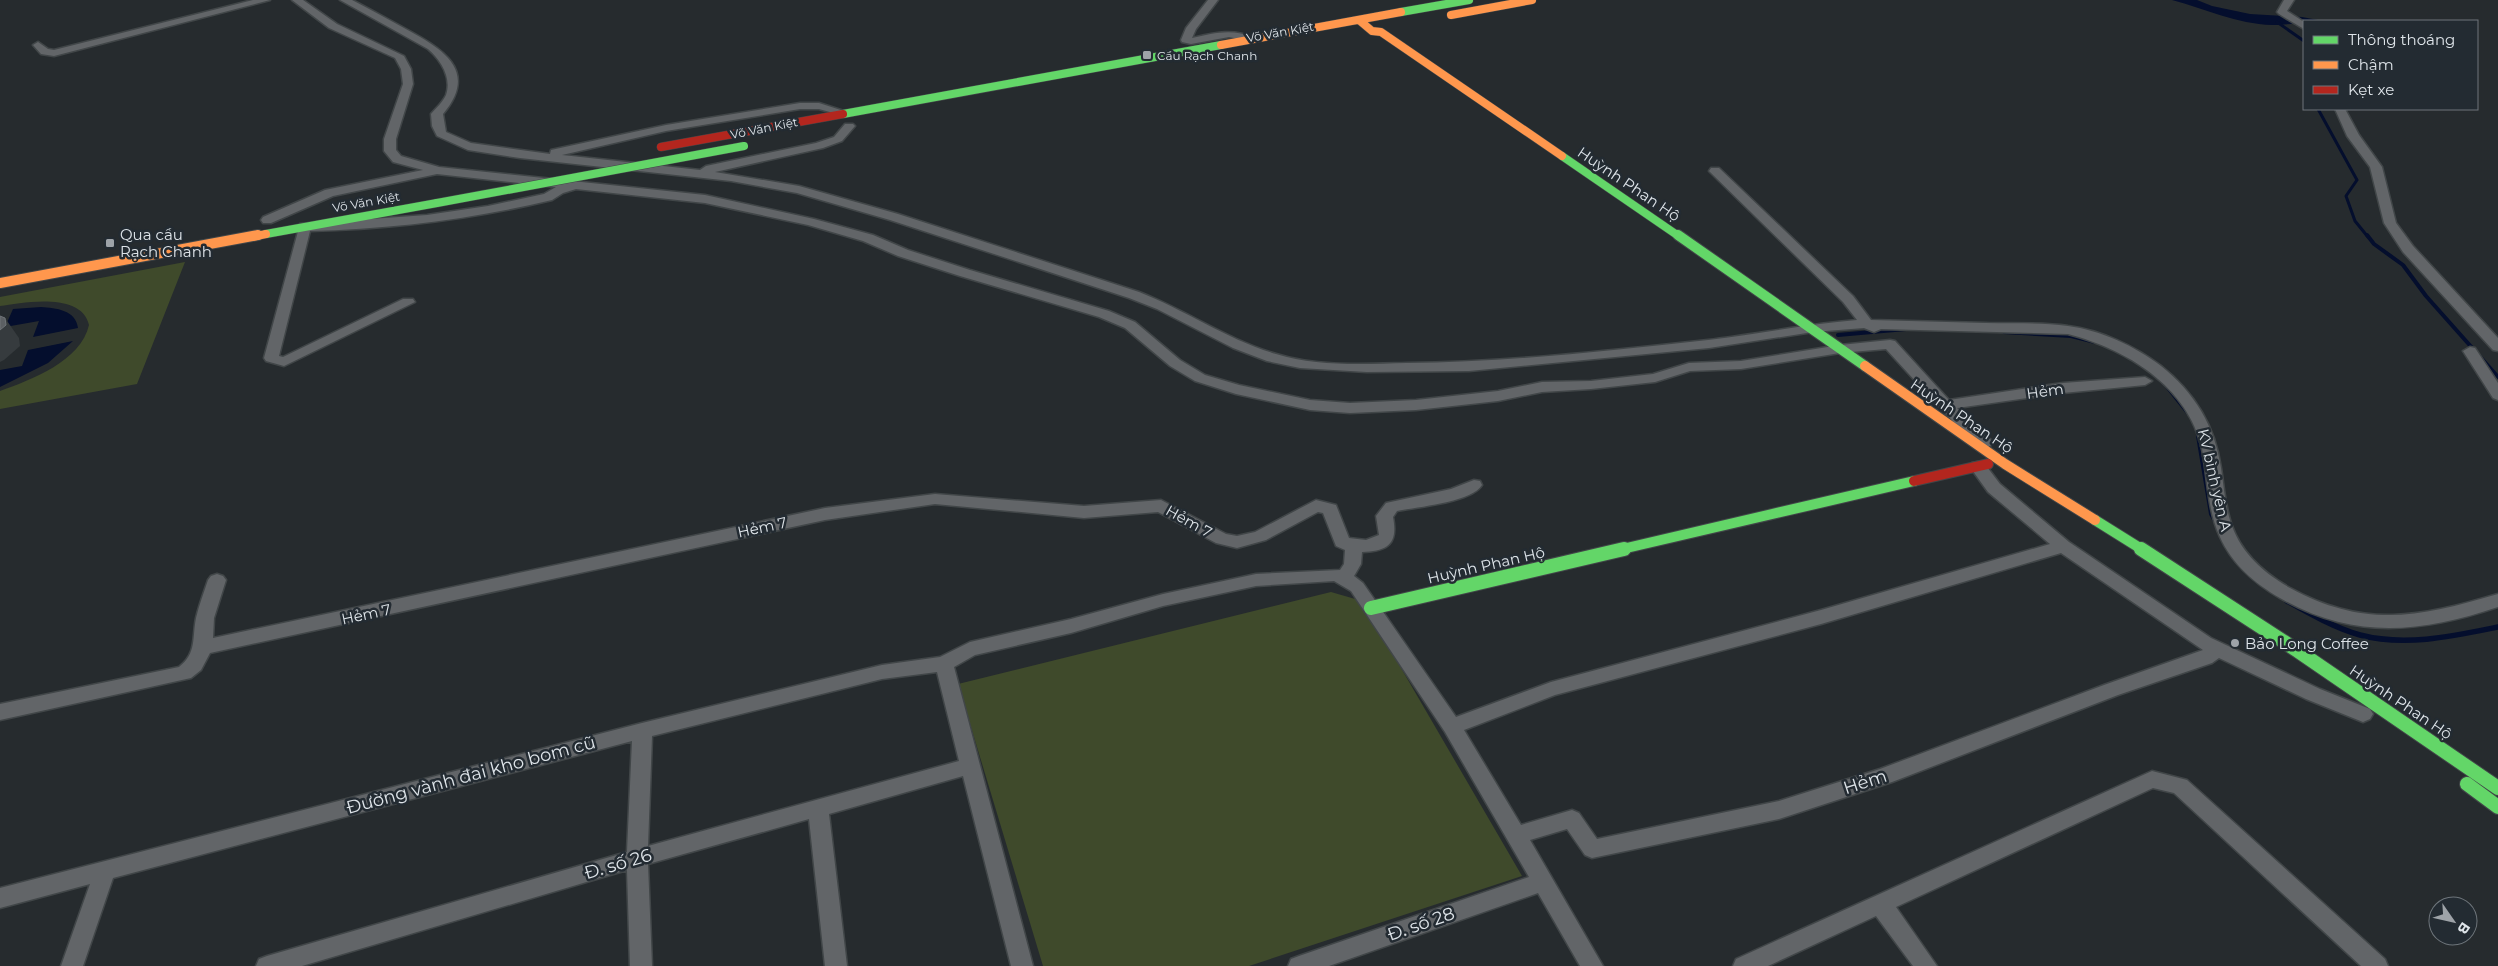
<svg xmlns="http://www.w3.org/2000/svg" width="2498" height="966" font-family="Montserrat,sans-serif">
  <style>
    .green { fill: #3f4a2b }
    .water { fill: #040e2d }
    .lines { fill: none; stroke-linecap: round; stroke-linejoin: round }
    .stream-far2 { stroke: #040e2d; stroke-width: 3 }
    .stream-far1 { stroke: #040e2d; stroke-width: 4 }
    .stream { stroke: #040e2d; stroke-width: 5.5 }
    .street-casing { stroke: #414648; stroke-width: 3 }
    .fast-far2-casing { stroke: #414648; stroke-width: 9 }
    .fast-far1-casing { stroke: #414648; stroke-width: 12 }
    .fast-casing { stroke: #414648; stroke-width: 16 }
    .slow-far1-casing { stroke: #414648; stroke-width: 9 }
    .slow-casing { stroke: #414648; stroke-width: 12 }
    .jam-far1-casing { stroke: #414648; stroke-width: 9 }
    .jam-casing { stroke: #414648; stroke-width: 12 }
    .street { fill: #626568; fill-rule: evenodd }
    .fast-far2 { stroke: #63d668; stroke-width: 8 }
    .fast-far1 { stroke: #63d668; stroke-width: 10 }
    .fast { stroke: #63d668; stroke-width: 14 }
    .slow-far1 { stroke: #ff974d; stroke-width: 8 }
    .slow { stroke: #ff974d; stroke-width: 10 }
    .jam-far1 { stroke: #b3261e; stroke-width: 8 }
    .jam { stroke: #b3261e; stroke-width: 10 }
    .fast-bridge-casing { stroke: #414648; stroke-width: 9; stroke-linecap: butt }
    .fast-bridge { stroke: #63d668; stroke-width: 8 }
    .shaded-wall { fill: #363b3e }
    .building { fill: #5c6063; stroke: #707578 }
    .poi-dot { fill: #9ea3a8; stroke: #232b32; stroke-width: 2 }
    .labels { text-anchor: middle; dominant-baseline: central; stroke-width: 5; stroke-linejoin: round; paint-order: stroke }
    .far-street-label { font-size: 12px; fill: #dee4e9; stroke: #232b32 }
    .far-poi-label { font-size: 12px; fill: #dee4e9; stroke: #232b32; text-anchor: start }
    .street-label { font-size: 15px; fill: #dee4e9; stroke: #232b32 }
    .poi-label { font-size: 15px; fill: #dee4e9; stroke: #232b32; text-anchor: start }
    .near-street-label { font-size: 18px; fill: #dee4e9; stroke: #232b32 }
  </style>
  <rect width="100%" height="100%" fill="#262b2e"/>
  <path class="green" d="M185 262 137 384 0 409V391C31 380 81 361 89 325 82 292 24 302 0 306V297Z
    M1331 592 1362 601 1522 876 1249 966H1043L958 684Z"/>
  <path class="water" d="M2172 0H2197L2212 6 2250 14 2302 17 2323 21C2305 21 2292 25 2272 25 2237 24 2205 9 2172 0Z
    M41 307C56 308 76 310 78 328L33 337 39 321 5 327 13 309Z
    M73 341 48 363 0 387V370L22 366 28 350Z"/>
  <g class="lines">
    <path class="stream-far2" d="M2277 22 2304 41
      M2318 109 2357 180 2346 196 2355 221 2368 237"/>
    <path class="stream-far1" d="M2367 235 2374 244 2403 265 2426 296 2498 377
      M2004 332 2071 336 2095 342
      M1838 335 1906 329
      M2165 384 2188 413
      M2198 436 2211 514 2216 523"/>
    <path class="stream" d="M2287 601C2310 614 2335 628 2360 635 2405 647 2454 636 2498 627"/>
    <g class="street-casing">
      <path id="street" d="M253 0H270L54 56 41 54 33 45 38 42 48 49 54 50Z
        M292 0H303L337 24 404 56 411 69 413 84 396 139V150L401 156 439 167 705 195 814 219 873 235 908 250 970 270 1109 311 1135 322 1180 360 1205 375 1239 385 1310 400 1350 403 1416 400 1498 391 1542 382 1591 381 1653 374 1689 363 1741 361 1840 345 1890 340 1895 341 1949 400 2063 383 2145 377 2152 381 2145 385 2063 393 1957 408 1991 440 1993 444 1985 449 1979 448 1940 408 1886 349 1840 353 1741 369 1690 371 1655 382 1591 389 1542 392 1498 401 1416 410 1350 413 1310 410 1236 394 1195 381 1170 366 1125 328 1099 317 960 276 898 256 863 241 808 225 705 203 576 189 563 193 552 200C473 219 392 229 310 231L279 356 283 357 403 299H413L415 302 284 366 266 361 264 358 300 224 427 215 488 206 544 194 556 187 437 174 333 196 271 223H263L261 220 263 217 325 190 423 170 393 162 384 151V139L403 84 401 69 395 58 329 28Z
        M340 0H352C370 9 387 19 404 28 441 48 480 70 443 114L446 132 471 143 550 154 551 150 666 125 800 103H819L850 113 844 116 819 109H800L666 131 562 155 700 170 706 166 816 143 834 137 845 124H853L855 126 842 141 823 148 715 172 799 186 898 214 1139 292C1185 310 1228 340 1276 354 1317 367 1365 364 1407 363 1507 362 1608 351 1708 340 1758 334 1807 324 1857 320L1843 302 1709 171 1711 168H1719L1853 296 1871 320C1909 321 1947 322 1985 323 2012 324 2041 322 2068 326 2100 330 2135 346 2161 366 2194 392 2215 426 2221 468 2224 487 2225 507 2232 526 2242 554 2264 573 2290 588 2365 629 2420 617 2498 594V607C2421 633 2353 640 2280 598 2254 583 2232 564 2220 537 2207 509 2208 478 2202 449 2188 386 2126 349 2068 334L1881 329 1874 332 1864 328 1813 332 1709 348 1469 371 1367 372 1300 368 1267 361 1233 348 1157 309 1129 298 890 220 797 193 731 181 520 158 468 150 437 136 432 126 431 114C436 108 443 102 446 95 452 78 441 60 428 49Z
        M1208 0H1218L1196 29 1192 38C1214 33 1233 28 1254 38V42L1229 37 1191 44 1182 42 1181 40 1186 28Z
        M2284 0H2294L2287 11 2304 22V29L2279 14 2277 12Z
        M2335 109H2345L2359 135 2382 167 2396 223 2413 246 2498 338V351L2493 350 2403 252 2384 223 2370 167 2347 136Z
        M2470 347 2475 348 2498 383V400L2493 398 2463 351Z
        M1978 462 1984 463 2000 484 2069 542 2211 638 2320 689 2370 709 2373 714 2370 719 2363 722 2306 699 2219 658 2212 663 2118 695 1892 782 1779 819 1592 858 1585 855 1567 829 1530 840 1603 966H1580L1538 893 1329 966H1288L1291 959 1299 956 1529 877 1445 732 1351 591 1334 581 1256 586 1163 606 1071 633 975 655 954 667 1033 966H1011L963 776 829 814 847 966H825L809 819 648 864 652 966H630L627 870 302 966H256L259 959 267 956 627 852 632 741 113 878 83 966H61L90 884 0 908V888L642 723 882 665 940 657 970 642 1071 619 1163 594 1256 574 1340 570 1344 564 1345 550 1336 546 1323 513 1318 512 1266 540 1237 548 1216 543 1158 512 1084 518 935 504 825 520 210 653 201 670 191 678 0 720V704L179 667C197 653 192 638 196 618 199 605 204 592 208 580L211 576 217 574 223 576 226 580 214 618 213 638 825 508 935 494 1084 506 1161 500 1226 534 1237 536 1255 532 1316 500 1336 505 1349 538 1366 540 1379 535 1376 516 1386 503 1451 489 1474 480 1480 481 1482 485C1472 502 1417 507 1397 511L1393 517C1398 543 1389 551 1362 552L1361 564 1354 576 1363 583 1456 717 1551 682 1821 610 2050 544 1988 492 1970 467 1972 463ZM2061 553 2203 650 2104 685 1880 769 1779 801 1597 839 1579 813 1572 810 1521 825 1464 730 1555 695 1821 624ZM937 672 959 761 648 846 652 736 882 679Z
        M2152 771 2187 780 2385 959 2388 966H2361L2174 793 2153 788 1896 907 1937 966H1913L1876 916 1768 966H1733L1736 959Z"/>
    </g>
    <g class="fast-far2-casing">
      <path id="fast-far2" d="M1401 12 1469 0
        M843 114 1221 45
        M1562 156 1680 237
        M266 234 437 203"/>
    </g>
    <g class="fast-far1-casing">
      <path id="fast-far1" d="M1678 235 1865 366
        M2095 520 2143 550
        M1618 550 1914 481"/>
    </g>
    <g class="fast-casing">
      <path id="fast" d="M2141 549 2298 651 2498 788
        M1371 608 1624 549
        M2467 784 2498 807"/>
    </g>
    <g class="slow-far1-casing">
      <path id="slow-far1" d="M1451 15 1532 0
        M1359 20 1372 31 1381 32 1562 156
        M1221 45 1401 12
        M252 237 266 234"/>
    </g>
    <g class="slow-casing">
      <path id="slow" d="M0 283 258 235
        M1865 366 2005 464 2095 520"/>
    </g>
    <g class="jam-far1-casing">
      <path id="jam-far1" d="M661 147 843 114"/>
    </g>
    <g class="jam-casing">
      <path id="jam" d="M1914 481 1988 464"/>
    </g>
    <use href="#street" class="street"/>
    <use href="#fast-far2" class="fast-far2"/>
    <use href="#fast-far1" class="fast-far1"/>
    <use href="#fast" class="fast"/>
    <use href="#slow-far1" class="slow-far1"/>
    <use href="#slow" class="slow"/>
    <use href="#jam-far1" class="jam-far1"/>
    <use href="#jam" class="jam"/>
    <g class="fast-bridge-casing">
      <path id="fast-bridge" d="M437 203 744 146"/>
    </g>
    <use href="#fast-bridge" class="fast-bridge"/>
  </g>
  <path class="shaded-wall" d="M5 318 19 338 20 346 4 360 0 362V330Z"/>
  <path class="building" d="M0 316 5 318 6 325 0 330Z"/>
  <g class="poi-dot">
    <rect x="1142" y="50" width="10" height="10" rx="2.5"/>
    <rect x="105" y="238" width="10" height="10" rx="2.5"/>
    <circle cx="2235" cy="643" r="5"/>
  </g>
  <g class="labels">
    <g class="far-street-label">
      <text transform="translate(1280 32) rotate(-10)">Võ Văn Kiệt</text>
      <text transform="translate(764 128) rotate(-11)">Võ Văn Kiệt</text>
      <text transform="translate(366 202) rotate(-10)">Võ Văn Kiệt</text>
    </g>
    <g class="far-poi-label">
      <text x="1157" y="55">Cầu Rạch Chanh</text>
    </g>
    <g class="street-label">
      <text transform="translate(1629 184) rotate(34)">Huỳnh Phan Hộ</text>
      <text transform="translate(2045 391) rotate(-8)">Hẻm</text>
      <text transform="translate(1962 416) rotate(34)">Huỳnh Phan Hộ</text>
      <text transform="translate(2215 480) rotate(77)">KV bình yên A</text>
      <text transform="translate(1189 521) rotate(29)">Hẻm 7</text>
      <text transform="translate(762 527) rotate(-12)">Hẻm 7</text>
      <text transform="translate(1486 565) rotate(-13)">Huỳnh Phan Hộ</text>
      <text transform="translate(366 614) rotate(-12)">Hẻm 7</text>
      <text transform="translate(2401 702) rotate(34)">Huỳnh Phan Hộ</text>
    </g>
    <g class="poi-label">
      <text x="120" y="234">Qua cầu<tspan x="120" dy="17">Rạch Chanh</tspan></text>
      <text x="2245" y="643">Bảo Long Coffee</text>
    </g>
    <g class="near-street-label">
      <text transform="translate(471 775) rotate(-15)">Đường vành đai kho bom cũ</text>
      <text transform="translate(1865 782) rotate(-18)">Hẻm</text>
      <text transform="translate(618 864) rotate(-16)">Đ. số 26</text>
      <text transform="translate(1421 924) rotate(-19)">Đ. số 28</text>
    </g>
  </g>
  <rect x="2303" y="20" width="175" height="90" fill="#232b32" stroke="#6e757b"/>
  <rect x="2313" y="36" width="25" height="8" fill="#63d668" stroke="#6e757b"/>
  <text x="2348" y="45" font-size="15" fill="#dee4e9">Thông thoáng</text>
  <rect x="2313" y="61" width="25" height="8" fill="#ff974d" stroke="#6e757b"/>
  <text x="2348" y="70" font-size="15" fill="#dee4e9">Chậm</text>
  <rect x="2313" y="86" width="25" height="8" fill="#b3261e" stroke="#6e757b"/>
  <text x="2348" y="95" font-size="15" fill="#dee4e9">Kẹt xe</text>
  <g transform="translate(2453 921) rotate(124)"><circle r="24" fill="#232b32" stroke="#6e757b"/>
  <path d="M0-4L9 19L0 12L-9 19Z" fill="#9ea3a8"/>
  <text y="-8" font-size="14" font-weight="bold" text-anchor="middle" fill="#dee4e9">B</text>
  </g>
</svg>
